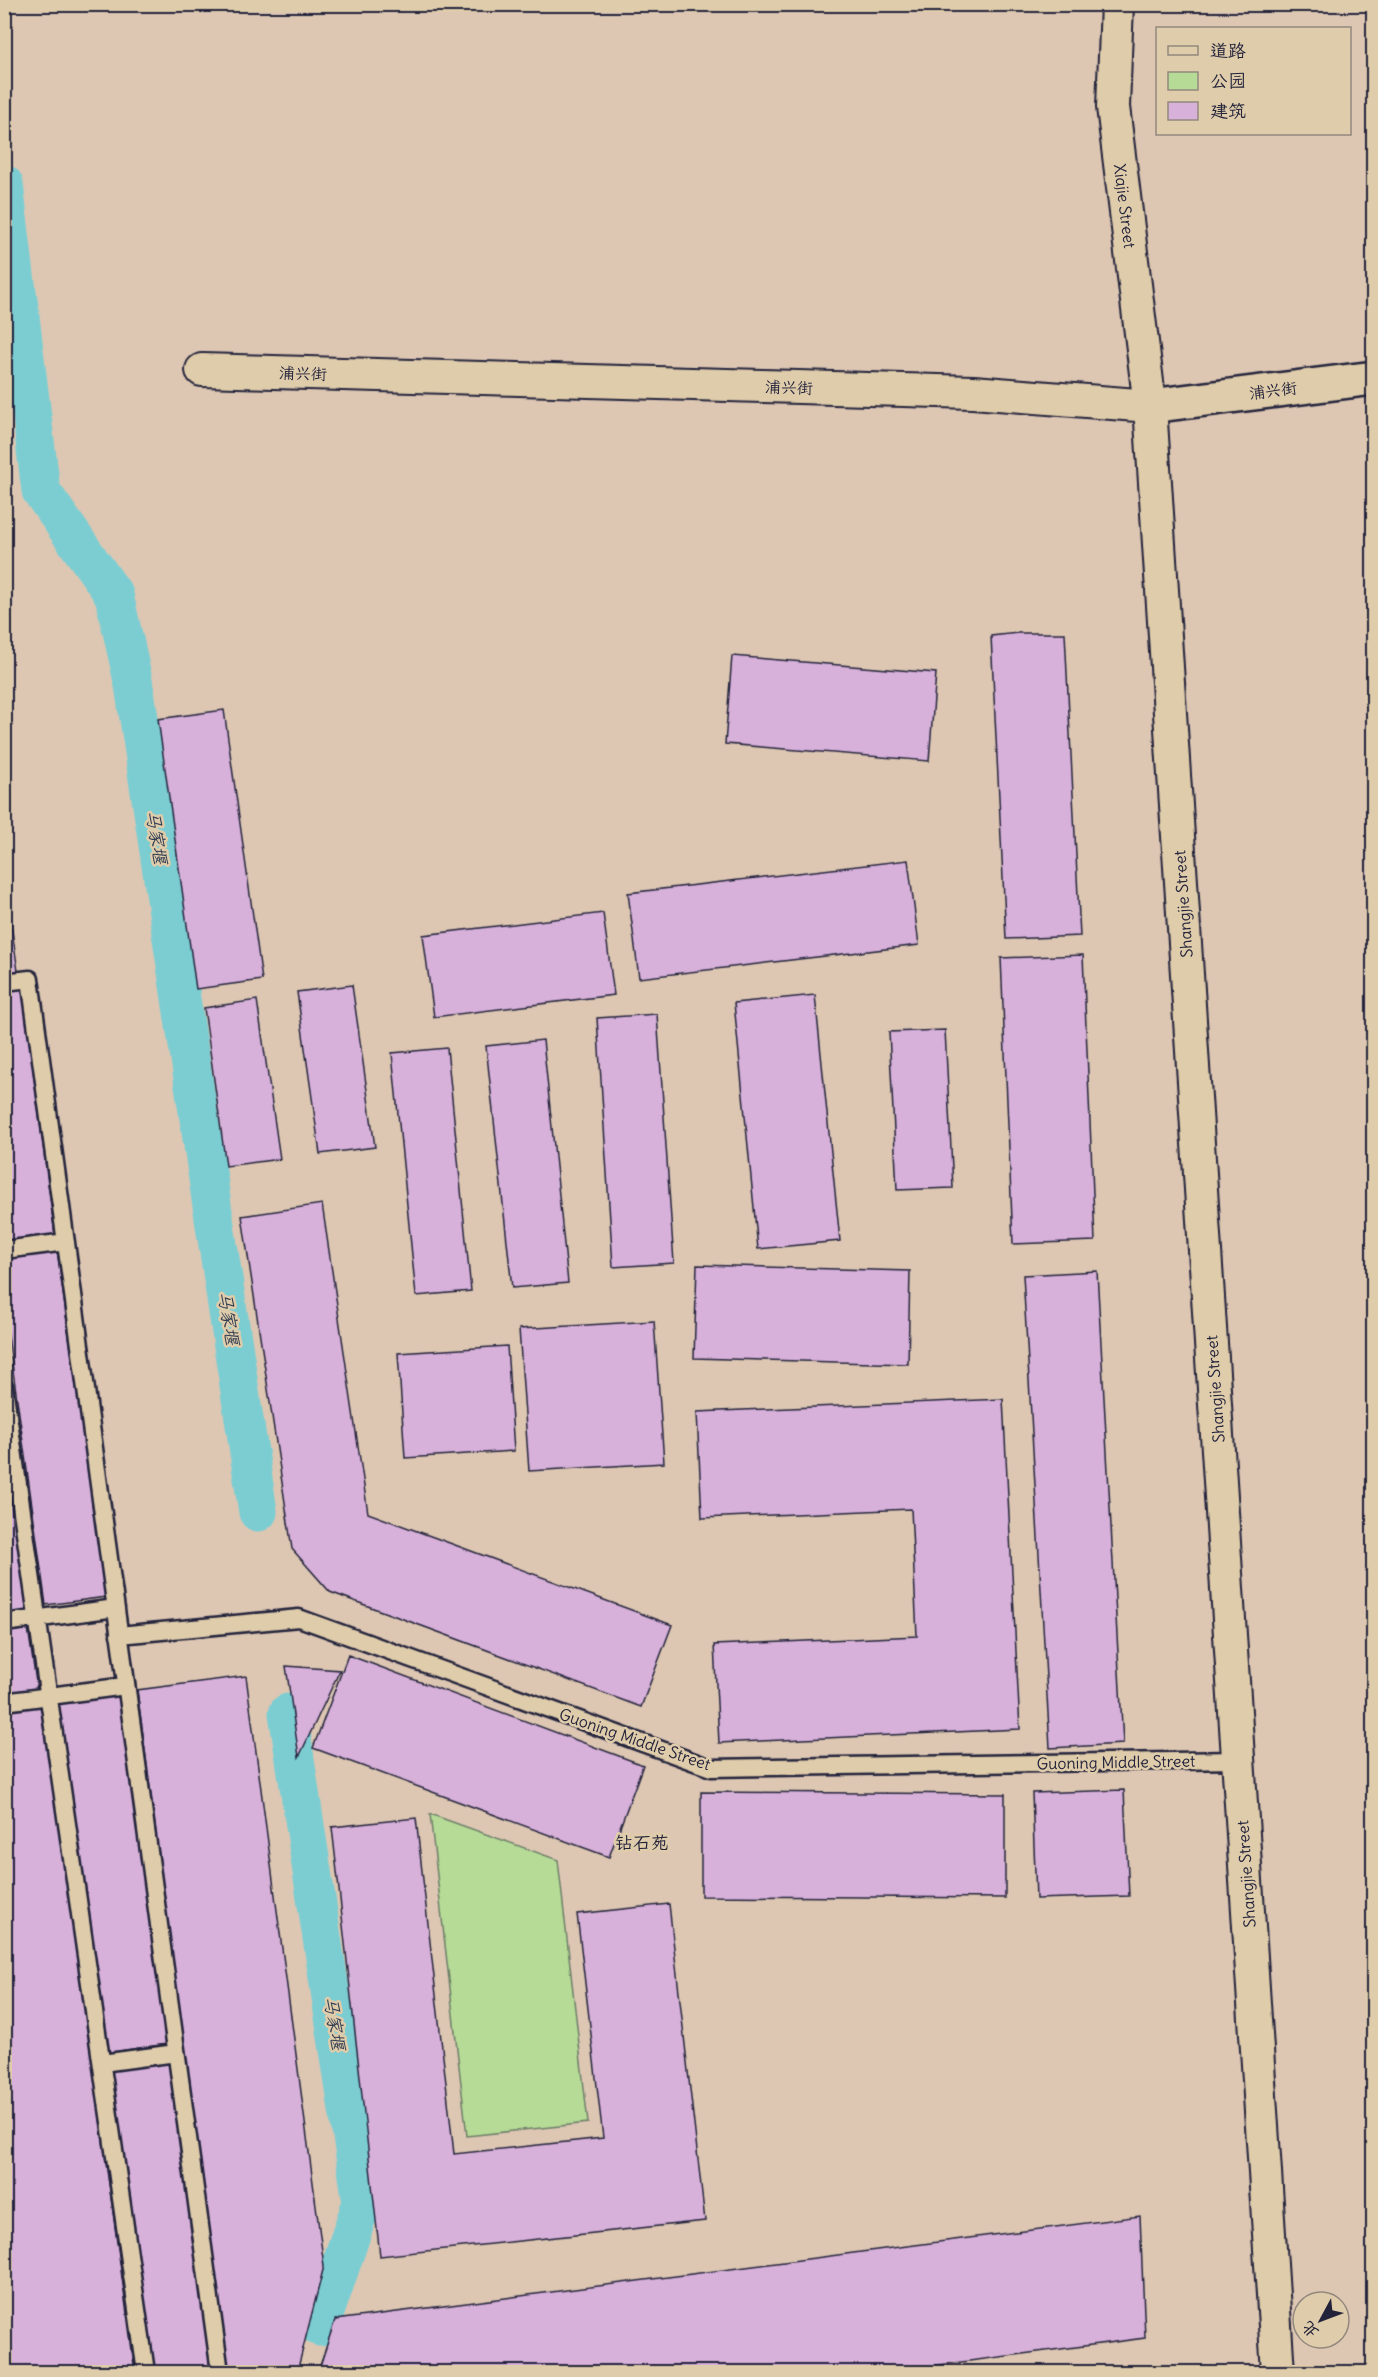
<svg xmlns="http://www.w3.org/2000/svg" width="1378" height="2377" font-family="Delius,'LXGW WenKai TC',sans-serif">
  <style>
    .green { fill: #b6db96; stroke: #6c7e68; stroke-width: 1.5 }
    .lines { fill: none; stroke-linecap: round; stroke-linejoin: round }
    .canal { stroke: #7ccdd2; stroke-width: 39 }
    .building { fill: #d7b1d9; stroke: #22223b; stroke-width: 1.5 }
    .lane-casing { stroke: #22223b; stroke-width: 21 }
    .street-casing { stroke: #22223b; stroke-width: 36 }
    .secondary-casing { stroke: #22223b; stroke-width: 38 }
    .lane { stroke: #dfccaa; stroke-width: 16 }
    .street { stroke: #dfccaa; stroke-width: 32 }
    .secondary { stroke: #dfccaa; stroke-width: 33 }
    .labels { text-anchor: middle; dominant-baseline: central; stroke-width: 5; stroke-linejoin: round; paint-order: stroke }
    .street-label { font-size: 16px; fill: #22223b; stroke: #dfccaa }
    .water-label { font-size: 18px; font-style: italic; fill: #303c52; stroke: #dfccaa }
    .neighbourhood-label { font-size: 18px; fill: #22223b; stroke: #dfccaa }
  </style>
  <rect width="100%" height="100%" fill="#ddc7b3"/>
  <filter id="ink" filterUnits="userSpaceOnUse"><feTurbulence type="fractalNoise" baseFrequency=".0167" numOctaves="2"/><feDisplacementMap in="SourceGraphic" scale="12" xChannelSelector="R" yChannelSelector="G"/><feConvolveMatrix kernelMatrix="1 2 1 2 8 2 1 2 1" color-interpolation-filters="sRGB"/></filter>
  <g filter="url(#ink)">
    <path class="green" d="M430 1814 558 1860 588 2123 467 2136Z"/>
    <g class="lines">
      <path class="canal" d="M4 184 41 491 114 595 134 685 258 1512
        M288 1713 362 2202 320 2327"/>
    </g>
    <path class="building" d="M1018 633H1065L1080 936 1006 939 991 636Z
      M732 656 936 673 929 761 725 744Z
      M224 710 262 980 196 989 158 719Z
      M908 860 919 945 639 978 628 893Z
      M4 877 18 971 4 973Z
      M603 913 614 995 434 1017 423 935Z
      M1083 955 1095 1241 1013 1244 1001 958Z
      M352 985 375 1147 320 1154 297 992Z
      M22 987 55 1235 4 1242V989Z
      M815 995 840 1241 758 1249 734 1003Z
      M257 1000 280 1159 226 1166 204 1008Z
      M657 1014 674 1263 613 1267 597 1018Z
      M945 1030 953 1188 897 1190 889 1032Z
      M543 1040 568 1283 512 1288 486 1046Z
      M447 1048 471 1291 416 1296 392 1053Z
      M322 1204 368 1513 672 1625 641 1707 330 1592 292 1549 242 1216Z
      M57 1250 106 1597 46 1605 4 1307V1258Z
      M697 1265 910 1271 908 1364 694 1358Z
      M1097 1271 1123 1744 1050 1748 1023 1275Z
      M654 1321 664 1463 529 1471 519 1329Z
      M507 1346 514 1451 405 1458 398 1353Z
      M1003 1399 1020 1729 719 1743 714 1645 917 1636 911 1509 702 1518 697 1412Z
      M4 1445 28 1611 4 1614Z
      M28 1628 37 1689 4 1693V1631Z
      M348 1655 643 1765 609 1857 313 1748Z
      M286 1666 340 1670 299 1757Z
      M246 1676 324 2266 297 2372H227L137 1690Z
      M119 1695 167 2044 106 2053 57 1704Z
      M43 1704 135 2372H4V1709Z
      M1124 1790 1129 1896 1036 1899 1032 1793Z
      M701 1792 1005 1794V1898L701 1896Z
      M416 1818 454 2154 603 2138 577 1914 669 1904 705 2221 380 2256 332 1827Z
      M169 2063 212 2372H153L110 2071Z
      M1140 2216 1145 2338 885 2372H318L335 2320Z"/>
    <g class="lines">
      <g class="lane-casing">
        <path id="lane" d="M4 982 30 979 220 2372
          M4 1250 66 1242
          M4 1387 146 2372
          M4 1623 116 1608
          M119 1635 299 1618 711 1768 1239 1760
          M4 1702 126 1686
          M102 2063 176 2053"/>
      </g>
      <g class="street-casing">
        <path id="street" d="M1117 4 1113 107 1150 406 1278 2372
          M202 370 973 392 1150 406"/>
      </g>
      <g class="secondary-casing">
        <path id="secondary" d="M1150 406 1374 378"/>
      </g>
      <use href="#lane" class="lane"/>
      <use href="#street" class="street"/>
      <use href="#secondary" class="secondary"/>
    </g>
  </g>
  <g class="labels">
    <g class="street-label">
      <text transform="translate(1125 206) rotate(83)">Xiajie Street</text>
      <text transform="translate(303 373) rotate(2)">浦兴街</text>
      <text transform="translate(789 387) rotate(2)">浦兴街</text>
      <text transform="translate(1273 390) rotate(-7)">浦兴街</text>
      <text transform="translate(1183 904) rotate(-94)">Shangjie Street</text>
      <text transform="translate(1215 1389) rotate(-94)">Shangjie Street</text>
      <text transform="translate(635 1739) rotate(19)">Guoning Middle Street</text>
      <text transform="translate(1116 1762) rotate(-1)">Guoning Middle Street</text>
      <text transform="translate(1246 1874) rotate(-94)">Shangjie Street</text>
    </g>
    <g class="water-label">
      <text transform="translate(157 837) rotate(81)">马家堰</text>
      <text transform="translate(229 1318) rotate(81)">马家堰</text>
      <text transform="translate(335 2023) rotate(81)">马家堰</text>
    </g>
    <g class="neighbourhood-label">
      <text x="642" y="1842">钻石苑</text>
    </g>
  </g>
  <rect width="1378" height="2377" fill="none" stroke="#dfccaa" stroke-width="24"/>
  <rect x="12" y="12" width="1354" height="2353" fill="none" stroke="#22223b" stroke-width="2" filter="url(#ink)"/>
  <rect x="1156" y="27" width="195" height="108" fill="#dfccaa" stroke="#93887e" stroke-width="1.5"/>
  <rect x="1168" y="46" width="30" height="9" fill="#dfccaa" stroke="#93887e" stroke-width="1.5"/>
  <text x="1210" y="57" font-size="18" fill="#22223b">道路</text>
  <rect x="1168" y="72" width="30" height="18" fill="#b6db96" stroke="#93887e" stroke-width="1.5"/>
  <text x="1210" y="87" font-size="18" fill="#22223b">公园</text>
  <rect x="1168" y="102" width="30" height="18" fill="#d7b1d9" stroke="#93887e" stroke-width="1.5"/>
  <text x="1210" y="117" font-size="18" fill="#22223b">建筑</text>
  <g transform="translate(1321 2320) rotate(229)"><circle r="28" fill="#dfccaa" stroke="#93887e" stroke-width="1.5"/>
  <path d="M0-4.5L10 22L0 15L-10 22Z" fill="#22223b"/>
  <text y="-9" font-size="16" font-weight="bold" text-anchor="middle" fill="#22223b">北</text>
  </g>
</svg>
